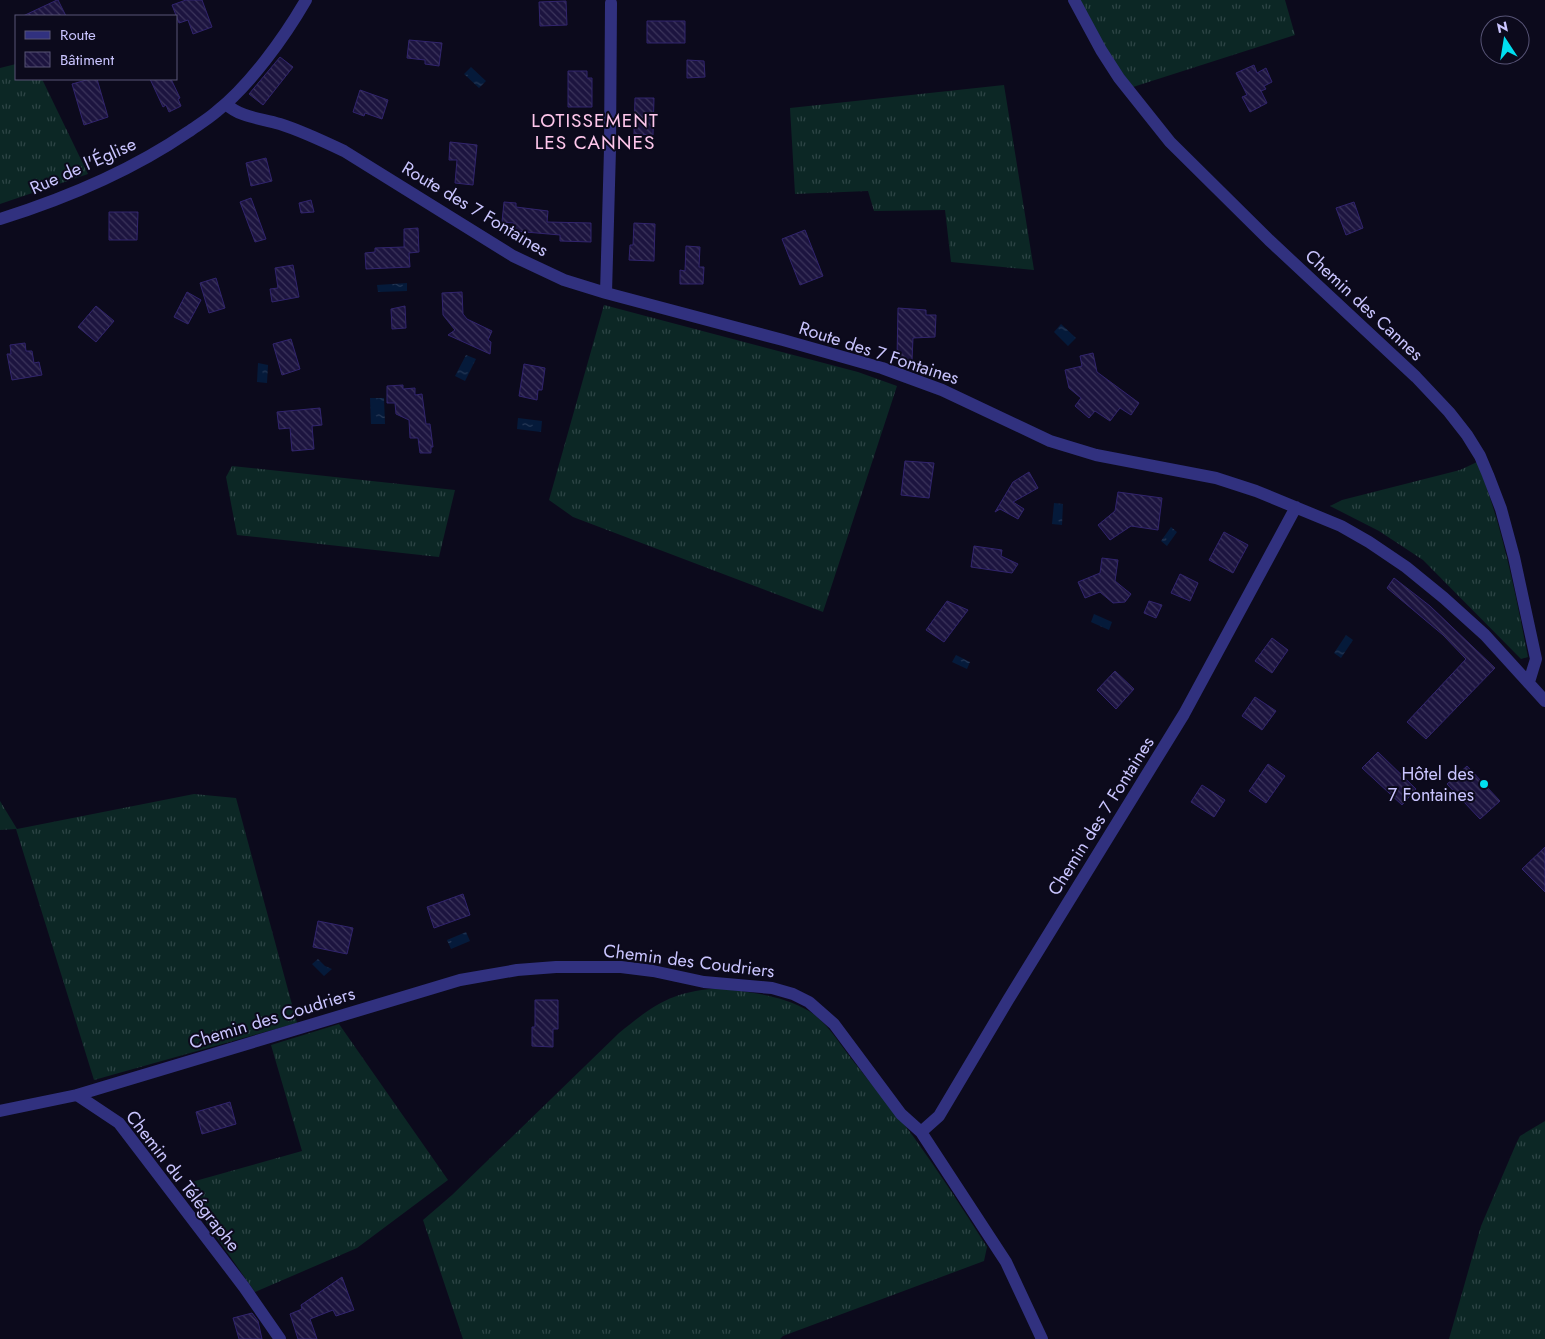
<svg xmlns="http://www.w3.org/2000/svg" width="1545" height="1339" font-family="Jost,sans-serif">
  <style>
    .grass { fill: url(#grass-tufts) }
    .water { fill: url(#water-ripples) }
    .building { fill: url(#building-back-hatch); stroke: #31246d }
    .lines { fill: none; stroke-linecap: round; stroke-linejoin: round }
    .minor { stroke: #31317f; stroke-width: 12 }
    .poi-dot { fill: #00dff0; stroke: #0c0a1c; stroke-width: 2 }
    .labels { text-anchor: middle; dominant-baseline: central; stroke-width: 4; stroke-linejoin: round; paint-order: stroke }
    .street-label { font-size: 18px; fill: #cac5ff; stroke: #0c0a1c }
    .poi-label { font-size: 18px; fill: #cac5ff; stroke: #0c0a1c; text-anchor: end }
    .neighbourhood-label { font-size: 19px; letter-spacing: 1px; fill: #ffc7ec; stroke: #0c0a1c }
  </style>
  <defs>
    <pattern id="grass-tufts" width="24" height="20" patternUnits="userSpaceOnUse" patternTransform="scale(1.25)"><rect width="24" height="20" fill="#0c2725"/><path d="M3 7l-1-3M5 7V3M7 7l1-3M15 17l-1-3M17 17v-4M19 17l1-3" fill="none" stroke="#2e4546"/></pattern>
    <pattern id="water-ripples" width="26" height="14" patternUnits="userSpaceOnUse" patternTransform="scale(1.25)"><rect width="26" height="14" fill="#051a3a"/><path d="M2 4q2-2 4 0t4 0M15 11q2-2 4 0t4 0" fill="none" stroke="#283a58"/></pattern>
    <pattern id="building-back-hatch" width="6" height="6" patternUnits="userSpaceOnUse" patternTransform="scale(1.25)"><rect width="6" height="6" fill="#1c143f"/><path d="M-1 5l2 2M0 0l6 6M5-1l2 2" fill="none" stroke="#3c355c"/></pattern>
  </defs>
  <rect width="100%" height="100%" fill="#0c0a1c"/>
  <path class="grass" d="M1080,0h205l10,35 -162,52 -29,-39z
    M16,64v15h26l46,95 -88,30v-136z
    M1004,85l30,185 -83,-8 -6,-52 -71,1 -6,-20 -73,3 -5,-86z
    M604,305l254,67 39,14 -74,226 -250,-95 -24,-17z
    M1477,462c25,62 38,129 51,195l-7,2 -98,-99 -44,-29 -49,-25 12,-6 118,-30z
    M232,466l223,24 -16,67 -202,-22 -11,-58z
    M194,794l42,4 61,225 -203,57 -78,-251 -16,1v-29l17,28z
    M722,988c30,5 60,7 87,23 19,12 31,34 45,51 19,25 41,49 59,74 26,36 50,73 74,111l-3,14 -201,75 -3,3h-317l-40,-119 29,-25 167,-162c37,-30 54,-42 103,-45z
    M339,1024l109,156 -91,68 -102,44 -71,-101 4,-8 114,-32 -31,-106z
    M1545,1121v218h-96l32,-113 35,-82 4,-8z"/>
  <path class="water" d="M471,67l15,14 -7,7 -15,-14z
    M407,283v8l-29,1 -1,-7z
    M1061,324l15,14 -8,8 -14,-14z
    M466,355l10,4 -11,22 -10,-5z
    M258,363l10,2 -1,18 -10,-1z
    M370,398h14l1,26h-14z
    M518,418l24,3 -1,11 -24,-3z
    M1054,503l9,1 -1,21 -10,-1z
    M1171,527l6,5 -10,14 -6,-5z
    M1094,614l18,8 -3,8 -18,-8z
    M1346,635l7,5 -12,18 -7,-5z
    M956,655l14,7 -3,7 -15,-7z
    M466,932l4,9 -19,8 -4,-9z
    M318,959l7,7 7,3 -8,7 -12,-12z"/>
  <path class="building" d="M57,0h1l8,16h-43z
    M186,0h16l10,27 -19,7 -5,-14 -9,3 -7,-18z
    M566,1l1,24 -27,1 -1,-24z
    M647,21h38v22h-38z
    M409,40l33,3 -3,23 -14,-2v-4l-18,-2z
    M280,57l13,10 -30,38 -14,-11z
    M687,60l17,1 1,16 -18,1z
    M1254,65l3,8 9,-5 6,14 -8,4 2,3 -5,2 6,12 -17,9 -8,-15 5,-2 -11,-22z
    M568,71h19v7h5v29h-24z
    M90,79h7l11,38 -24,8 -12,-41z
    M150,79h21l9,19 -2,1 3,7 -12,6 -3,-7 -3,2z
    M360,90l28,10 -6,19 -17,-6 -1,3 -11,-4z
    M635,98h19l-1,37 -19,-1z
    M450,142l27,3 -4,40 -18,-2 2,-23h-8z
    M266,158l6,23 -21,5 -5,-23z
    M251,198l15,41 -11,3 -15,-40z
    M311,200l3,12 -13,1 -2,-10z
    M504,202l12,1v4l32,4 -1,11 44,1v19l-31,-1v-6l-46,-4v-8l-12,-1z
    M1354,202l9,26 -17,7 -10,-27z
    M109,212h29l-1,28h-28z
    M634,223l21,1 -1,37 -25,-1 1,-15h3z
    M418,228l1,24 -10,1 1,14 -44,2 -1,-16 10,-1v-4l29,-1v-18z
    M805,230l18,46 -23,9 -18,-46z
    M686,246l14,1 -1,20h5l-1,17h-23v-14l5,1z
    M293,265l6,32 -27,5 -2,-13 8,-1 -3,-20z
    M216,278l9,30 -16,5 -9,-30z
    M187,292l14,8 -13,24 -14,-7z
    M462,292l1,22 4,5 25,12 -4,9 3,2 -1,12 -42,-19 7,-5 -12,-15 -1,-22z
    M96,306l18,15 -18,21 -18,-15z
    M405,306l1,22 -14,1 -1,-20z
    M898,308l28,2v5h10l-1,22 -22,1 -1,22 -15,-2z
    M291,339l9,30 -18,6 -9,-31z
    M25,343l1,8h6l2,12 5,-1 3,13 -30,5 -5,-26h4l-1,-9z
    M1093,353l4,19 42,31 -8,12 -11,-7 -10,13 -15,-10 -6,7 -14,-12 6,-8 -12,-10 -4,-18 17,-4 -2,-10z
    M524,364l21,4 -3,22h-4l-1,10 -18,-4z
    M403,385v4l12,-1v7l7,-1 4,30h4l3,23h-2v6h-11l-2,-15h-8l-1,-18 -13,-6 -1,-11h-8v-17z
    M320,408l2,17 -10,1 2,23 -22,2 -2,-23 -11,1 -2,-17z
    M905,461l29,2 -5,35 -28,-3z
    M1029,472l9,16 -25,14 11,7 -6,10 -18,-10 -5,3 18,-30z
    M1118,492l44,6 -4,32 -27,-4 -21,14 -12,-15 17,-14z
    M1224,532l24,13 -15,28 -24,-13z
    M974,546l28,4 -1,6 17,8 -6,9 -41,-6z
    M1102,558l16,2 -3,21 16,13 -6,8 -12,1 -13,-11 -15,6 -7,-16 22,-9z
    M1180,574l18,9 -8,18 -19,-8z
    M1394,578l36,28 65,62 -69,71 -19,-17 59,-63 -23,-24 -56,-47z
    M947,601l21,9 -24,32 -18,-12z
    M1149,601l13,4 -6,13 -12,-5z
    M1272,638l16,12 -16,23 -17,-12z
    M1115,671l19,18 -18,20 -19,-19z
    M1255,697l21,14 -14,19 -20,-14z
    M1378,752l38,37 -14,16 -40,-37z
    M1268,764l17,12 -19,27 -17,-12z
    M1467,766l33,35 -20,18 -33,-35z
    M1202,785l23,15 -11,17 -23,-15z
    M1545,847v45l-23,-23z
    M463,894l7,21 -36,13 -7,-21z
    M318,921l35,7 -6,26 -34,-7z
    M535,1000h23v29h-5v18l-21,-1v-19h3z
    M230,1102l6,22 -34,10 -6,-22z
    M342,1277l12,33 -18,6 -3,-6 -23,9 7,20h-19l-8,-25 12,-5 -1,-4z
    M252,1313l6,8 4,18h-23l-6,-21z"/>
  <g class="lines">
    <path class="minor" d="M1074,0l27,50 18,28 51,64 99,98 147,137 33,35 18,23 13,21 8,19 13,34 13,48 22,102 -7,23
      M226,104c15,14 35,14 54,20 22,7 43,17 64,27l169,105 51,24 42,13 177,47 99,28 60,22 108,51 46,14 120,23 40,13 85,35 28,16 37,25 38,31 41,37 60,66
      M0,219c67,-21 131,-48 188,-87 10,-7 20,-13 28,-20 34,-27 68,-74 90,-112
      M606,293l4,-144 1,-146
      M77,1095l42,28 125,164 36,52
      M0,1111l77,-16 383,-115 57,-10 39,-3h65l32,4 51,11 68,6 21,6 16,8 25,22 67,90 20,18 85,130 36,77
      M921,1132l18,-16 69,-116 176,-286 112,-207"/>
  </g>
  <circle class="poi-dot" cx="1484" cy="784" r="5"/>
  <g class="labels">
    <g class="street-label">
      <text transform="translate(83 166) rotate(-24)">Rue de l'Église</text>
      <text transform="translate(475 209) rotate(31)">Route des 7 Fontaines</text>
      <text transform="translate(1364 305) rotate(43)">Chemin des Cannes</text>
      <text transform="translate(879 353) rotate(18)">Route des 7 Fontaines</text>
      <text transform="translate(1101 816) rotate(-58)">Chemin des 7 Fontaines</text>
      <text transform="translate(689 961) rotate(7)">Chemin des Coudriers</text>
      <text transform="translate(272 1018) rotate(-17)">Chemin des Coudriers</text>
      <text transform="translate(183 1181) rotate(52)">Chemin du Télégraphe</text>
    </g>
    <g class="poi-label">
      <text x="1474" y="774">Hôtel des<tspan x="1474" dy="21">7 Fontaines</tspan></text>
    </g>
    <g class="neighbourhood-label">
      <text x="595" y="120">LOTISSEMENT<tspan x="595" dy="22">LES CANNES</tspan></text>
    </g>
  </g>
  <rect x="15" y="15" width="162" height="65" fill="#0c0a1c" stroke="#585577"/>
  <rect x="25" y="31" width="25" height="8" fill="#31317f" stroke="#585577"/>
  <text x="60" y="40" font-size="15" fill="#cac5ff">Route</text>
  <rect x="25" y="52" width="25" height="15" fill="url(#building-back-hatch)" stroke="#585577"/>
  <text x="60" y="65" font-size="15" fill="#cac5ff">Bâtiment</text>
  <g transform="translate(1505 40) rotate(348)"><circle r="24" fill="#0c0a1c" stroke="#585577"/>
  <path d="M0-4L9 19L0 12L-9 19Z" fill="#00dff0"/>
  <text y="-8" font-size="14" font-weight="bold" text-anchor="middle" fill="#cac5ff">N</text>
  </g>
</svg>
